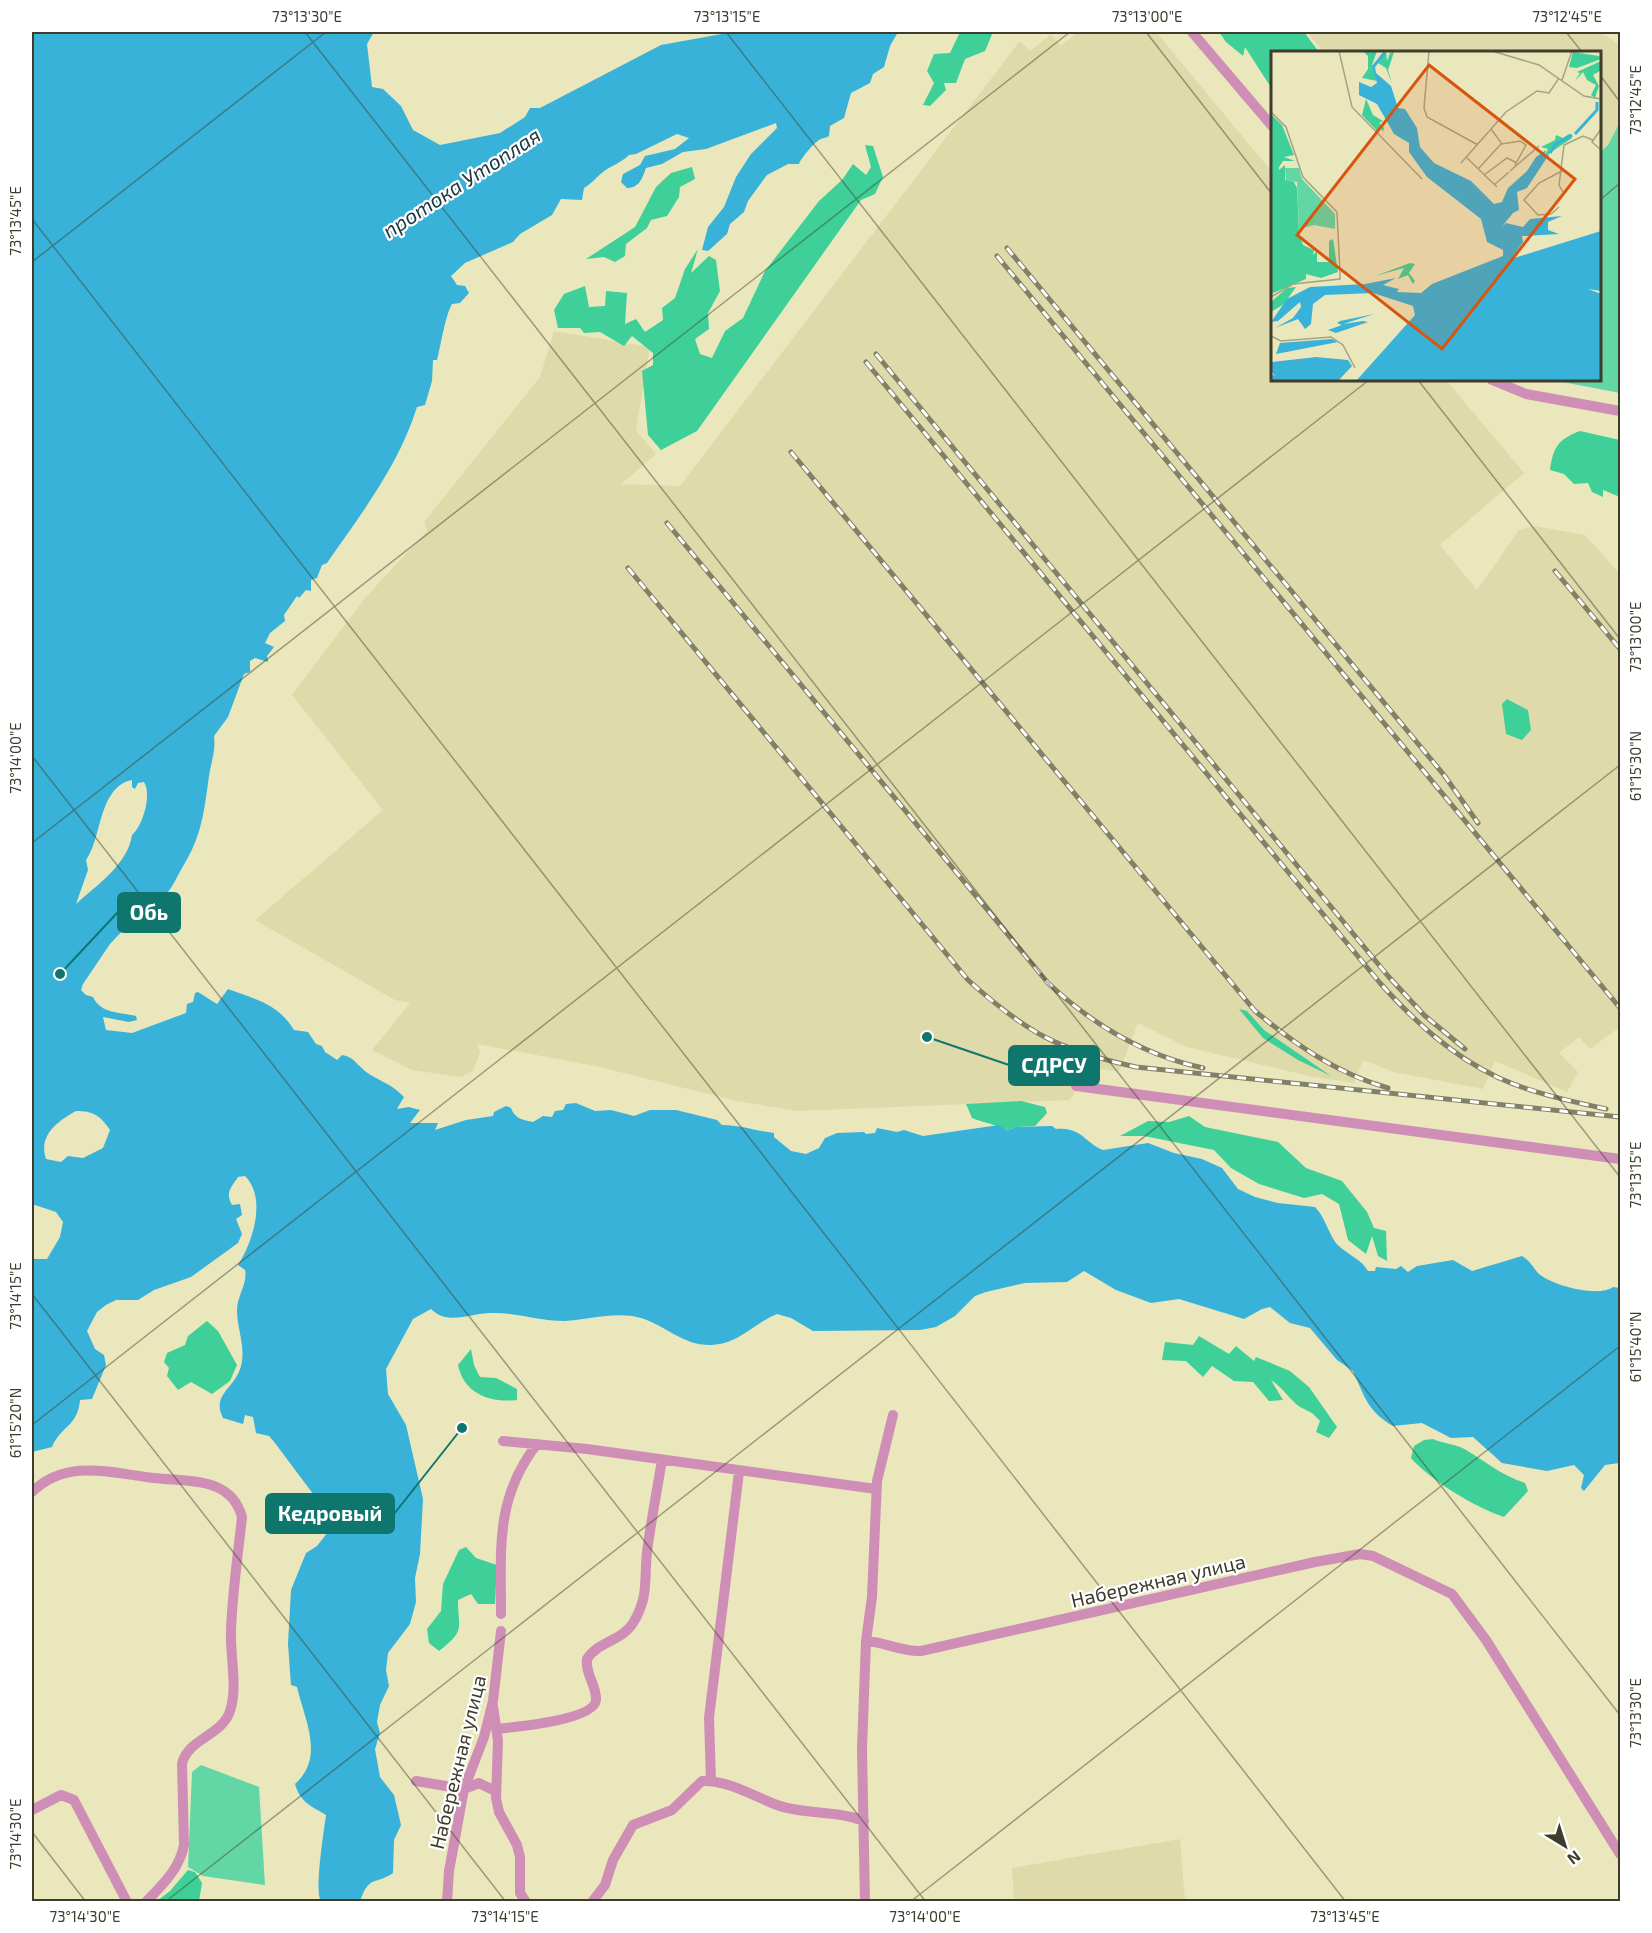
<svg xmlns="http://www.w3.org/2000/svg" width="1652" height="1933" font-family="'Exo 2',sans-serif">
  <style>
    .built { fill: #dfdaa9 }
    .green { fill: #63d6a5 }
    .forest { fill: #3ed098 }
    .water { fill: #38b2d8; fill-rule: evenodd }
    .lines { fill: none; stroke-linecap: round; stroke-linejoin: round }
    .minor { stroke: #cf8eb5; stroke-width: 10 }
    .rail-casing { stroke: #828065; stroke-width: 5 }
    .rail { stroke: #fff; stroke-width: 3; stroke-dasharray: 9; stroke-linecap: butt }
    .ticks { fill: none; stroke: #3e3c2c; stroke-width: 1.5; stroke-opacity: 0.45 }
    .labels { text-anchor: middle; dominant-baseline: central; stroke-width: 4.5; stroke-linejoin: round; paint-order: stroke }
    .street-label { font-size: 20px; fill: #3e3c2c; stroke: #fff }
    .water-label { font-size: 21px; font-style: italic; fill: #1d363f; stroke: #fff }
    .inset-river { fill: none; stroke: #38b2d8; stroke-width: 3 }
    .inset-road { fill: none; stroke: #a5a383; stroke-width: 1.5 }
    .view { fill: #d7560f; fill-opacity: 0.15; stroke: #d7560f; stroke-width: 3 }
    .inset-edge { fill: none; stroke: #3e3c2c; stroke-width: 3 }
    .leader { fill: none; stroke: #0f766e; stroke-width: 2 }
    .callout-dot { fill: #0f766e; stroke: #fff; stroke-width: 2 }
    .callout { fill: #0f766e; stroke: #0f766e; stroke-width: 2 }
    .callout-label { font-size: 21px; text-anchor: middle; font-weight: bold; fill: #fff }
    .neatline { fill: none; stroke: #3e3c2c; stroke-width: 2 }
    .ticks-label { font-size: 15px; text-anchor: middle; fill: #3e3c2c }
  </style>
  <rect width="100%" height="100%" fill="#eae7bd"/>
  <path class="built" d="M1078,32h78l116,140v208h174l78,93 -84,72 37,45 42,-60 16,-4 50,9 35,39v453l-30,22 -11,-12 -20,16 19,19 -11,20 -72,-31 -12,28 -89,-17 -31,-12 -9,23 -41,-6 -126,-30 -49,-24 -19,49 -38,-7 -6,28 -6,7 -272,11 -60,-10 -142,-35 -118,-22 3,8 -7,19 -12,6 -49,-7 -40,-20 38,-47 -15,-3 -140,-80 128,-110 -91,-115 73,-97 62,-67 -3,-9 116,-145 14,-46 96,16 -14,83 20,24 -35,30 59,2 340,-445 10,10 21,-17 10,12z
    M1307,32h293l20,13v77l-12,23 -8,7v-100h-276z
    M1180,1839l5,62h-171l-2,-33z"/>
  <path class="green" d="M1620,122v271l-68,-13h48v-228l8,-7z
    M201,1765l58,22 6,98 -62,-9 -15,-9 4,-95z"/>
  <path class="forest" d="M960,32h33l-8,19 -20,8 -9,24h-12l2,7 -16,16 -7,-1 11,-22 -7,-12 7,-17 16,-1z
    M1219,32h85l15,20h-47v37l-27,-42 -2,9 -17,-14z
    M865,145l8,1 10,31 -8,17 -14,6 -164,231 -36,19 -13,-15 -6,-64 11,-6v-12l-21,-17 -8,10 -24,-14 -16,1 -4,-5h-22l-4,-18 10,-16 21,-8 4,21 16,-1 1,-15 21,2 -2,31 11,-5 9,13 18,-12 -1,-12 13,-10 10,-29 13,-20 -7,24 18,-17 7,4 4,31 -12,22 1,16 -14,10 5,15 12,4 13,-27 18,-13 22,-47 54,-70 23,-21 11,-16 13,11 5,-8z
    M692,167l3,12 -15,8 -1,10 -12,19 -16,4 -4,8 -21,16 -1,12 -10,6 -11,-5 -18,2 49,-32 21,-40 15,-14z
    M1580,431l40,9v57l-17,-7v7l-11,-5 -4,-9 -14,1 -10,-10 -14,-4c3,-22 8,-31 30,-39z
    M1507,699l21,11 3,20 -9,10 -16,-6 -4,-30z
    M1239,1009l8,2 17,19 67,46 -33,-16 -35,-22z
    M1021,1101l24,6 2,6 -12,13 -19,1 -9,4c-10,-7 -23,-8 -35,-13l-6,-14z
    M1189,1116l16,11 73,15 28,26 36,13 25,31 7,16 12,3 1,30 -9,-5 -6,-20 -6,18 -18,-14 -9,-36 -17,-10 -18,4 -45,-14 -28,-16 -17,-18 -70,-14h-24l28,-15 21,1z
    M207,1321l11,10 19,34 -7,16 -18,13 -21,-12 -13,8 -11,-14 2,-8 -5,-6 3,-9 18,-8 3,-9z
    M1199,1336l30,18 7,-8 18,15 2,-4 34,14 19,16 28,40 -8,11 -13,-6 4,-11c-10,-11 -9,-8 -20,-14 -7,-4 -18,-20 -29,-27l12,20 -14,1 -16,-19 -19,-1 -22,-15 -9,11 -17,-16 -24,-1 3,-18 28,3z
    M471,1349l3,16 6,12 16,1 21,11v11c-27,3 -53,-6 -59,-35z
    M1433,1439c11,5 24,5 33,11 20,12 37,26 59,33l3,8 -24,26c-28,-9 -74,-37 -93,-59l3,-12 10,-6z
    M466,1547l10,11 21,7 -2,39h-17l-7,-10 -13,6c0,29 8,30 -19,51l-10,-8 -2,-14 14,-18 2,-27 16,-34z
    M188,1870l7,2 7,11 -3,18h-42l13,-10z"/>
  <path class="water" d="M32,32h342l-7,12 5,43 11,2 18,17 12,24 27,15 60,-12 25,-16 5,-9h10l121,-63 72,-13h165l-8,14 -6,21 -11,7 -3,9 -19,10 -7,25 -14,8 -1,10c-3,2 -7,2 -10,4 -5,3 -18,18 -20,24h-11l-21,11 -19,26 -4,11 -14,12 -3,10 -19,17 -6,-1 6,-23 16,-20 12,-30 15,-23 26,-26 -1,-5 -70,26 -23,3 -21,12 -16,4c-4,11 -7,20 -19,20l-6,-6 2,-8 17,-9 5,-9 30,-7 14,-11 -12,-4 -41,20 -7,1c-8,8 -17,10 -26,17 -7,5 -10,11 -19,16l-2,12 -21,-1 -9,16 -32,19 -7,8 -48,21 -14,13 6,9 8,1 4,7 -9,10 -8,1c-7,12 -11,41 -15,56h-4l-1,21 -7,24 -8,2c-18,58 -56,107 -90,156l-5,2 -5,13 -6,2v11l-5,-1 -7,8 -2,-2 -13,19 1,6 -15,12 -5,10 9,4 -7,9 1,6 -13,-4 -5,3v11l-6,2 -16,43 -14,19c2,15 -3,26 -5,40 -5,36 -7,60 -27,92 -4,7 -9,18 -14,24 -10,11 -16,14 -19,29l-10,3 -3,9 -11,-5 -15,16 -27,40 -2,6 5,5 7,2c8,17 27,15 43,19l1,4 -8,2 -26,-5 3,13 26,3 54,-20 1,-9 6,-2 2,-9 3,-1 19,12 11,-15c29,11 49,14 66,41l14,2 8,12 6,2 3,6 12,8 5,-5c13,2 16,12 27,19 13,8 24,11 35,23l-7,12 12,-2 11,3 -10,13h28l-3,7 31,-10 27,-4 1,-4 12,-6 5,2c4,11 12,12 22,14l10,-6 9,1 3,-6 8,-1 3,-6 10,-1 19,8 16,-1 23,6 16,-6h26l41,10 5,5c19,0 34,6 52,8v4l17,14 15,3 13,-6 6,-10 12,-5 27,-1 2,2 9,-1 2,-5 20,4 7,-2 19,6 76,-11 8,6 9,-4 36,-1 4,3c25,-3 29,14 47,21l45,-7 26,10 28,6 20,9 16,21 17,8 23,6 37,4c11,11 15,32 25,40 10,9 21,12 28,24h7l1,-4 20,2 5,-3 7,6 9,-6 36,-6 19,11 50,-15c8,5 10,10 16,17 12,12 60,25 75,14l7,1 -1,175 -14,2 -21,26 -3,-3 3,-13 -10,-10 -27,6 -45,-8 -29,-26 -22,1 -29,-15 -29,3c-26,-15 -29,-31 -40,-55l-16,-11 -27,-32 -20,-5 -20,-16 -8,2 -18,10 -65,-20 -28,4 -35,-13 -32,-19 -17,11 -42,1 -39,9 -11,4 -20,20 -19,11 -16,3 -107,1 -22,-13 -14,-4c-23,9 -38,30 -65,31 -29,1 -45,-19 -71,-27 -25,-7 -52,2 -77,3 -25,0 -49,-9 -73,-8 -21,0 -43,13 -60,-4l-18,10 -27,50 2,25 18,31 17,74 -3,55 -5,24 1,24 -6,22 -22,29 -2,17 3,16 -9,19 -3,17 3,11 -5,16 5,28 14,18 7,30 -7,15 -1,33c-19,13 -23,1 -33,28h-39c-7,-8 3,-71 5,-86 -15,-9 -26,-13 -31,-31 30,-27 10,-63 2,-97l-6,-2 -3,-41 3,-54 15,-37 11,-7 11,-14 3,-14 -56,-75 -6,-7 -13,-3 -3,-16 -8,-2 -2,9 -20,-6c-12,-24 12,-29 18,-52 5,-20 -4,-36 -4,-56 0,-14 11,-27 8,-40l-7,-5c15,-23 29,-67 7,-89l-7,1c-7,11 -13,15 -6,28l8,-1 2,11 -6,4 6,15 -4,9 -47,34 -37,13 -16,10h-22l-10,5 -9,7 -10,19 8,18 9,6 2,10 -14,34 -12,1c-2,26 -19,26 -28,47l-20,5v-193h15l13,-22 3,-15 -7,-10 -24,-8zM132,780v7l3,2 3,-6 6,-1c8,12 -1,44 -12,53 -4,29 -35,50 -56,69l12,-34 -2,-10c16,-21 12,-73 46,-80zM76,1111c17,0 24,4 34,19l-7,18 -20,10 -15,-2 -7,6 -15,-3c-8,-24 12,-38 30,-48z"/>
  <g class="lines">
    <path class="minor" d="M1192,32l80,94
      M1492,380l34,14 94,17
      M1076,1086l544,73
      M503,1441l84,8 289,40
      M32,1492c35,-34 79,-19 122,-14 34,4 77,-2 88,39 -4,38 -10,77 -11,115 -1,25 7,55 -1,79 -8,25 -42,27 -48,53l2,81c-5,25 -21,39 -38,57
      M501,1614c0,-65 -6,-116 36,-170
      M866,1641c20,1 35,11 55,10l394,-89 45,-8 13,2 79,38 34,46 134,214
      M493,1706l5,35 -2,57 3,14 18,33 3,12v36l6,9
      M497,1729c18,-2 97,-9 99,-29 1,-14 -11,-26 -9,-41 10,-17 35,-18 46,-36 16,-26 11,-43 14,-71 4,-31 10,-62 15,-92
      M416,1781l48,8 15,-6 16,8
      M711,1781l-2,-63 30,-246
      M32,1810l29,-15 13,5 53,102
      M447,1902l2,-31 15,-82 20,-52 9,-36 8,-70
      M592,1902l13,-17 8,-25 20,-35 39,-15 30,-29c26,-1 51,15 75,24 28,10 59,5 87,16
      M865,1902l-3,-153 4,-108 6,-44 5,-116 16,-66"/>
    <g class="rail-casing">
      <path id="rail" d="M1007,248l437,527 34,48
        M997,256l623,752
        M876,354l512,622 36,39 41,34
        M866,362l514,621c34,38 72,73 119,95 33,15 71,23 107,31
        M791,452l464,559c41,34 81,62 133,77
        M667,523l381,460c45,42 95,72 155,85
        M628,568l340,412c59,53 90,70 168,87l484,50
        M1555,571l65,78"/>
    </g>
    <use href="#rail" class="rail"/>
  </g>
  <path class="ticks" d="M305,32l1315,1683M726,32l894,1145M1146,32l126,162M1566,32l16,20M1600,75l20,27M1600,200l20,-17M32,219l1314,1683M32,262l294,-230M1418,380l202,259M32,756l894,1146M32,843l1038,-811M32,1294l474,608M32,1425l1337,-1045M32,1832l54,70M165,1902l1455,-1137M910,1902l710,-556"/>
  <g class="labels">
    <g class="street-label">
      <text transform="translate(1158 1580) rotate(-13)">Набережная улица</text>
      <text transform="translate(457 1762) rotate(-76)">Набережная улица</text>
    </g>
    <g class="water-label">
      <text transform="translate(461 182) rotate(-33)">протока Утоплая</text>
    </g>
  </g>
  <g transform="translate(1271 51)">
    <rect width="330" height="330" fill="#eae7bd"/>
    <path d="M14,117h14l3,11 33,35v15l-21,-4 -15,4 -2,-47 -11,-1z" fill="#63d6a5"/>
    <path d="M92,0h14l-5,14 5,16 -15,-3 6,-9v-13zM115,0l1,10 3,-8 4,-1 -6,18 4,14 -6,-16 -8,-5zM302,1l26,4 2,3 -24,9 -8,-1zM330,10l-1,10 -7,4 6,11 -4,12 -4,-3 5,-10 -9,-5 -4,-8 -8,9 5,-8 -3,-1zM95,48l7,16 10,6 -4,2 5,5 -1,4 -2,-5 -3,5 -16,-17zM1,64l10,10 12,30 -10,2 11,4h-12l-4,6v3l6,-5v15l9,2 3,6 2,44 4,13 11,5 -1,5 4,-4v11h12v-21l4,-2 5,33 -17,6 -15,-4v5l-35,15zM298,83l3,4 -28,19 4,-8 -7,-2 14,-7 1,-5 7,3zM139,212l5,1 -6,9 6,8 -2,3 -5,-9 -10,4 6,-11 -29,8zM25,236l-12,17 -13,8 1,-11 15,-13z" fill="#3ed098"/>
    <path d="M113,0l2,3 -11,13 1,6 15,13 7,22 7,1 12,19 3,19 14,16 37,18 23,23 8,-2 6,-14 19,-17 9,-14 10,-7 -2,7 6,-4 -23,35 -10,4 2,18 -6,3 -12,15 5,-5 17,4 7,-8 32,-3 -14,6v8l11,4 -37,2 1,6 -12,17 90,-28v60l-13,-2 13,5v87h-245l59,-66 -2,-9 -40,-13 -48,2 -12,9 -2,20 -6,5 -7,-10 -23,9 18,-10 8,-11 1,4 -2,-9 -22,19 -7,1 16,-23 23,-12 55,-3 31,-6 -13,7 16,4 -2,3 24,1 11,-9 71,-28v-6l-16,-8 -6,-23 -54,-42 -18,-25v-9l-15,-9 -17,-30 -18,-9v-13l12,5 6,-4 -5,-17zM103,263l-31,10 20,-3 5,1 -32,11 -8,-3 14,-5 -5,-2 3,-2zM61,288l6,3 -62,12 4,-11zM45,306l32,3 4,6 -14,15 -67,-1v-6l4,2 -4,-5 1,-9z" fill="#38b2d8"/>
    <path class="inset-river" d="M304,83l22,-24v-8M279,102l6,-9 16,-9"/>
    <path class="inset-road" d="M68,0l13,56 70,72M158,0l-5,57 3,9 51,28M221,0l47,14 45,31 17,3M291,29l10,-29M0,61l15,15 17,50 34,35 3,61v6l-47,5 -22,13M220,78l11,15 18,-3 6,4 -11,20M330,78l-9,13 9,8M196,107l30,29M190,112l45,-51 31,-21 12,2 10,-15M207,118l24,-26M239,120l29,-25M213,124l23,-17 10,5M223,134l15,-13M292,141l-4,-7 5,-40 19,-9 10,4M288,156l-8,7 -13,1 -14,-15 15,-17 23,-12M0,285l10,5 50,-4 12,8 12,23"/>
    <path class="view" d="M158,14l146,114 -133,170 -145,-114z"/>
    <rect width="330" height="330" class="inset-edge"/>
  </g>
  <path class="leader" d="M60 974L118 912M927 1037L1009 1065M462 1428L394 1514"/>
  <g class="callout-dot">
    <circle cx="60" cy="974" r="6"/>
    <circle cx="927" cy="1037" r="6"/>
    <circle cx="462" cy="1428" r="6"/>
  </g>
  <g class="callout">
    <rect x="118" y="893" width="62" height="39" rx="6"/>
    <rect x="1009" y="1046" width="90" height="39" rx="6"/>
    <rect x="266" y="1494" width="128" height="39" rx="6"/>
  </g>
  <g class="callout-label">
    <text x="149" y="920">Обь</text>
    <text x="1054" y="1073">СДРСУ</text>
    <text x="330" y="1521">Кедровый</text>
  </g>
  <rect width="1652" height="1933" fill="none" stroke="#ffffff" stroke-width="66"/>
  <g transform="translate(1565 1846) rotate(142)" stroke="#ffffff" stroke-width="4.5" paint-order="stroke">
  <path d="M0-4.5L10 22L0 15L-10 22Z" fill="#3e3c2c"/>
  <text y="-9" font-size="16" font-weight="bold" text-anchor="middle" fill="#3e3c2c">N</text>
  </g>
  <rect x="33" y="33" width="1586" height="1867" class="neatline"/>
  <g class="ticks-label">
    <text x="307" y="22">73°13'30"E</text>
    <text x="727" y="22">73°13'15"E</text>
    <text x="1147" y="22">73°13'00"E</text>
    <text x="1567" y="22">73°12'45"E</text>
    <text transform="translate(1636 100) rotate(-90)" y="5">73°12'45"E</text>
    <text transform="translate(16 221) rotate(-90)" y="5">73°13'45"E</text>
    <text transform="translate(1636 637) rotate(-90)" y="5">73°13'00"E</text>
    <text transform="translate(16 758) rotate(-90)" y="5">73°14'00"E</text>
    <text transform="translate(1636 766) rotate(-90)" y="5">61°15'30"N</text>
    <text transform="translate(1636 1175) rotate(-90)" y="5">73°13'15"E</text>
    <text transform="translate(16 1296) rotate(-90)" y="5">73°14'15"E</text>
    <text transform="translate(1636 1347) rotate(-90)" y="5">61°15'40"N</text>
    <text transform="translate(16 1423) rotate(-90)" y="5">61°15'20"N</text>
    <text transform="translate(1636 1713) rotate(-90)" y="5">73°13'30"E</text>
    <text transform="translate(16 1834) rotate(-90)" y="5">73°14'30"E</text>
    <text x="85" y="1922">73°14'30"E</text>
    <text x="505" y="1922">73°14'15"E</text>
    <text x="925" y="1922">73°14'00"E</text>
    <text x="1345" y="1922">73°13'45"E</text>
  </g>
</svg>
